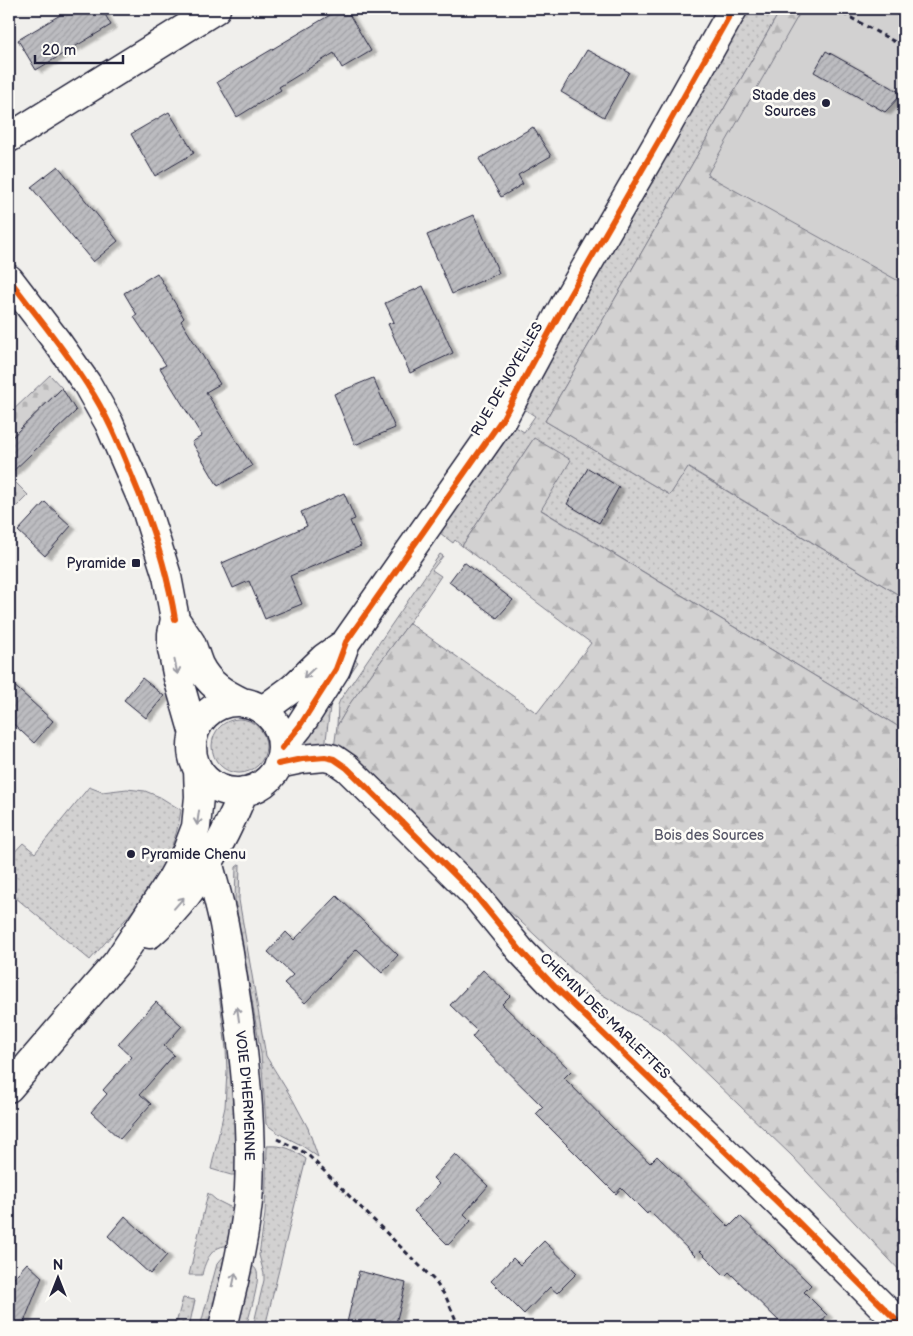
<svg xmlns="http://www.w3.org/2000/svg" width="913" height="1336" font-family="'Balsamiq Sans',sans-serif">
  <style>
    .green { fill: url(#green-dots); stroke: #7a7a86 }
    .forest { fill: url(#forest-firs); stroke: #7a7a86 }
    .cemetery { fill: url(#cemetery-stones); stroke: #7a7a86 }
    .pitch { fill: #d2d1d1; stroke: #7a7a86 }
    .building { fill: url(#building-hatch); stroke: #22223b; filter: url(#shadow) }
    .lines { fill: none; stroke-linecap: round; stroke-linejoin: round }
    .minor-casing { stroke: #22223b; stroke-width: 31 }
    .tertiary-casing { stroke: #22223b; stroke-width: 31 }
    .path { stroke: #22223b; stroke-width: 3; stroke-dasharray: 5 4; stroke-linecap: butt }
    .minor { stroke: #fdfcf7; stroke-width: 28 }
    .tertiary { stroke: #fdfcf7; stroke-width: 28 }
    .cycleway-casing { stroke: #fdfcf7; stroke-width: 9 }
    .cycleway { stroke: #e8590c; stroke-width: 6 }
    .oneway { stroke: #9a9aa2 }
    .poi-dot { fill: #22223b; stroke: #fdfcf7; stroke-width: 2 }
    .labels { text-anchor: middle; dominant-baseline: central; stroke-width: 5; stroke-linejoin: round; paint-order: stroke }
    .poi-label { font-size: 14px; fill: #22223b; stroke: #fdfcf7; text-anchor: end }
    .street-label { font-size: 14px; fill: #22223b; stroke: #fdfcf7 }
    .park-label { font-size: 14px; fill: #575768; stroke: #fdfcf7 }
  </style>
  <defs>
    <pattern id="green-dots" width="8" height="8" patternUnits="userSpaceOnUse" patternTransform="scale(1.25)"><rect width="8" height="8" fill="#d2d1d1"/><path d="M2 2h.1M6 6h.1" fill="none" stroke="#b4b3b4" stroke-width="1.8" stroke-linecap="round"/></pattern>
    <pattern id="forest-firs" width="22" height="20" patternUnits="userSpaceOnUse" patternTransform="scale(1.25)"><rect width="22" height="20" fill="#d2d1d1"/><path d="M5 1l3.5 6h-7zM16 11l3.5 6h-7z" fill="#b4b3b4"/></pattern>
    <pattern id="cemetery-stones" width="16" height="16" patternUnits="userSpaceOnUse" patternTransform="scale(1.25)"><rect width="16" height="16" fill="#d2d1d1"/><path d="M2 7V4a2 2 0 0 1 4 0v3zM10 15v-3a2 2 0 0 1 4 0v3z" fill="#b4b3b4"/></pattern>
    <pattern id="building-hatch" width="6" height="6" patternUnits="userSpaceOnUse" patternTransform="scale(1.25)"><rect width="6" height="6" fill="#bcbcc0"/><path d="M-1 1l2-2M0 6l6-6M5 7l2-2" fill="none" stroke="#a1a1a6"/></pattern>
    <filter id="shadow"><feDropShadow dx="5.5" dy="3" stdDeviation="1" flood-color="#0004"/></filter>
  </defs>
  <rect width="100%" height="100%" fill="#f0efec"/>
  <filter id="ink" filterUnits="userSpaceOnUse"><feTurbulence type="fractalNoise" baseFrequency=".02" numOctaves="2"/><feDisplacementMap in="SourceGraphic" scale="10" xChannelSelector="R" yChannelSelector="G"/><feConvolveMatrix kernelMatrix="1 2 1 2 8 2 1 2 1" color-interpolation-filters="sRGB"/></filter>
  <g filter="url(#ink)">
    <path class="green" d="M749,9h32l-236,412 125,74 17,-28 217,131v132l-364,-221 -6,-71 -72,108 -7,-6 -2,3 -13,-10 59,-84 15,-23 10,6 11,-16 -11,-7 29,-58z
      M440,554l3,2 -11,14 9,6 -32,47 -58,79 -14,24 1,-21 2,-5z
      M355,660l3,2 -25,37 -3,8 -5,41 -26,-3z
      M212 746a27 27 0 1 1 54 0a27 27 0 1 1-54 0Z
      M89,787l13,5 25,-3 18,2 15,6 21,13c-8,62 -52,105 -91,150l-81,-68v-34l14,-15 12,10z
      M240,864l-1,36 27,156 27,44 15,28 10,29 -17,-12 -23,-12 -12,-9 -5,-70 -26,-154 1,-33z
      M211,930l20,98 7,147h-7l-20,-6 14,-62 2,-36 -1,-22z
      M267,1146c18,-1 25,3 39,13l-41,168h-12l11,-47v-6l-5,-19 6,-41z
      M208,1193l8,7 20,10 -6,36c-17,-2 -25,14 -28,29h-13z
      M228,1255l-16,72h-12l17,-63 7,-8z
      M249,1264c4,2 7,4 8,8 3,10 -8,44 -11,55h-11z
      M183,1298l12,2 -6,27h-14z"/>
    <path class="forest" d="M781,9h21l-11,21 113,86v482l-216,-131 -18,28 -125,-74z
      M534,438l37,22 -30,50 363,220v545l-112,-119 -131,-126 -68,-41 -259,-241 3,-22 14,-24 58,-79 128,90 54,-70 -129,-97z"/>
    <path class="cemetery" d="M50,375l12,13 -53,52v-26z
      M9,476l19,19 -19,19z"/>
    <path class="pitch" d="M802,9h102v275l-197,-109z"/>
    <path class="building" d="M70,9h32l9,16 -75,45 -18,-30z
      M340,9h6l25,42 -29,17 -8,-15 -55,34 2,3 -44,27 -20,-35z
      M587,50l42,22 -25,45 -43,-25 9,-16 3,-3z
      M826,51l65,36 11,7 -17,18 -71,-40z
      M169,112l25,41 -39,23 -24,-42z
      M533,127l18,29 -33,19 5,9 -22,13 -22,-38z
      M58,166l60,75 -25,21 -62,-75z
      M474,215l25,58 -47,21 -25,-59z
      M157,273l27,45 -3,3 39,63 -14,8 46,74 -34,20 -26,-44 10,-6 -42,-68 6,-3 -32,-48 3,-2 -13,-22z
      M423,286l30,67 -43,20 -22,-49 6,-2 -9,-19z
      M373,378l22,50 -40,17 -21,-51z
      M62,388l14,23 -67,64v-35z
      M588,468l31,19 -20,36 -32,-19z
      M344,493l11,26 -5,2 11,25 -71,30 12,28 -37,15 -16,-38 -16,7 -11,-25 85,-37 -6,-14z
      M45,502l26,24 -26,30 -27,-25z
      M464,562l49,38 -16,18 -48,-36z
      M142,678l22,18 -18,22 -22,-18z
      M9,681l44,40 -19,22 -25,-23z
      M337,896l61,59 -16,18 -25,-24 -52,54 -21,-20 9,-8 -25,-23 18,-20 8,8z
      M483,970l27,26 -8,8 69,67 -7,7 50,51 36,34 7,-7 72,71 11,-11 71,69 -7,7 23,23 -10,12h-32l-56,-55 -4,4 -25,-25 -5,5 -46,-45 -2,3 -26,-26 -5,6 -80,-80 7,-7 -71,-70 5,-6 -27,-26z
      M156,1002l26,24 -18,20 10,9 -34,39 11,10 -31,35 -29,-27 16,-18 -4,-4 29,-33 -14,-13z
      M455,1154l33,32 -24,28 7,7 -23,24 -34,-34 25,-27 -6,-6z
      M125,1216l42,39 -17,19 -42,-38z
      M544,1241l33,32 -20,20 -7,-6 -26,27 -33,-33 22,-23 7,7z
      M27,1263l15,14 -20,50h-13v-44z
      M359,1271l47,12 -11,44h-49z"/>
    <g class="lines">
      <g class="minor-casing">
        <g id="minor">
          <path d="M9,138l207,-129"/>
          <path d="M278,764l24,-5 23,-2 9,2 13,9 54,53 75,75 44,54 35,37 239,231 109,109"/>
          <path id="s1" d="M209,865c5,19 11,39 15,59 5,27 9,55 13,82 9,61 15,122 12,183 -3,47 -15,93 -26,138"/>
        </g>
      </g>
      <g class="tertiary-casing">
        <path id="tertiary" d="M9,279l49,64 29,41 22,39 25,58 12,28 21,67 8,43 -3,15v15l6,29 16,56
          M175,619c5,8 11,16 16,24 3,7 5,15 8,22 10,20 26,29 45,38
          M192 747a45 45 0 1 1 90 0a45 45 0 1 1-90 0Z
          M263,710l30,-22 31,-30 17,-12
          M282,748l17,-21 37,-58 10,-27 157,-224 64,-118 93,-161 73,-130
          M150,934c44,-38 72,-90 94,-143
          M9,1088l109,-127 53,-81 16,-29 9,-24 3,-30 -1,-27"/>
      </g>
      <path class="path" d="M835,9l69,38
        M277,1139l23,11 9,6 125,124 12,17 13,30"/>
      <use href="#minor" class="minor"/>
      <use href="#tertiary" class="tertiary"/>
      <g class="cycleway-casing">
        <path id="cycleway" d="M9,279c26,35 55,69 79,107 18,27 31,58 43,88 20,47 36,95 44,145
          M282,748l17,-21 37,-58 10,-27 157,-224 64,-118 93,-161 73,-130
          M278,764l24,-5 23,-2 9,2 13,9 54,53 75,75 44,54 35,37 239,231 109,109"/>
      </g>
      <use href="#cycleway" class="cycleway"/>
    </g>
    <defs><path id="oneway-shaft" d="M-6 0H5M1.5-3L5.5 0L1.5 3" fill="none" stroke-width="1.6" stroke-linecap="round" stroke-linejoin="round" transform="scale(1.25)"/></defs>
    <g class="oneway">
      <use href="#oneway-shaft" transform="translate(176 667) rotate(78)"/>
      <use href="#oneway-shaft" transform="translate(309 673) rotate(136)"/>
      <use href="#oneway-shaft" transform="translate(198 818) rotate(98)"/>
      <use href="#oneway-shaft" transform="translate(179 903) rotate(-49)"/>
      <use href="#oneway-shaft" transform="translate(238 1014) rotate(-98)"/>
      <use href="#oneway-shaft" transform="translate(234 1280) rotate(-78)"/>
    </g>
  </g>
  <g class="poi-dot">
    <circle cx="826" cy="103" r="5"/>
    <rect x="131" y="558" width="10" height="10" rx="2.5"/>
    <circle cx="131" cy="854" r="5"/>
  </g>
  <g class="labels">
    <g class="poi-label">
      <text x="816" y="95">Stade des<tspan x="816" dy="16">Sources</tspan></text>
      <text x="126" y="563">Pyramide</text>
      <text x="141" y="854" text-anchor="start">Pyramide Chenu</text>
    </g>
    <g class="street-label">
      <text transform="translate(507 379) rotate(-60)">RUE DE NOYELLES</text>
      <text transform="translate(605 1016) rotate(44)">CHEMIN DES MARLETTES</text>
      <text stroke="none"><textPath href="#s1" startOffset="234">VOIE D'HERMENNE</textPath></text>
    </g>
    <g class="park-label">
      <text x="709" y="835">Bois des Sources</text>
    </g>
  </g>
  <rect width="913" height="1336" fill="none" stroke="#fdfcf7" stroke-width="30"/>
  <rect x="15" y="15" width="883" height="1306" fill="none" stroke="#22223b" stroke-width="2" filter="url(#ink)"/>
  <g transform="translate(58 1278)" stroke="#fdfcf7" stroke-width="4" paint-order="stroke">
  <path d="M0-4L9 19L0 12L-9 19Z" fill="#22223b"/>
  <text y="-8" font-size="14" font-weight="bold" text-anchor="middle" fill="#22223b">N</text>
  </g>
  <path d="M35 55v8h88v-8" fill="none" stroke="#22223b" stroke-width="2.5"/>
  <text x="42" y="55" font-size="15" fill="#22223b" stroke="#fdfcf7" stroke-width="4" paint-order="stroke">20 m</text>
</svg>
